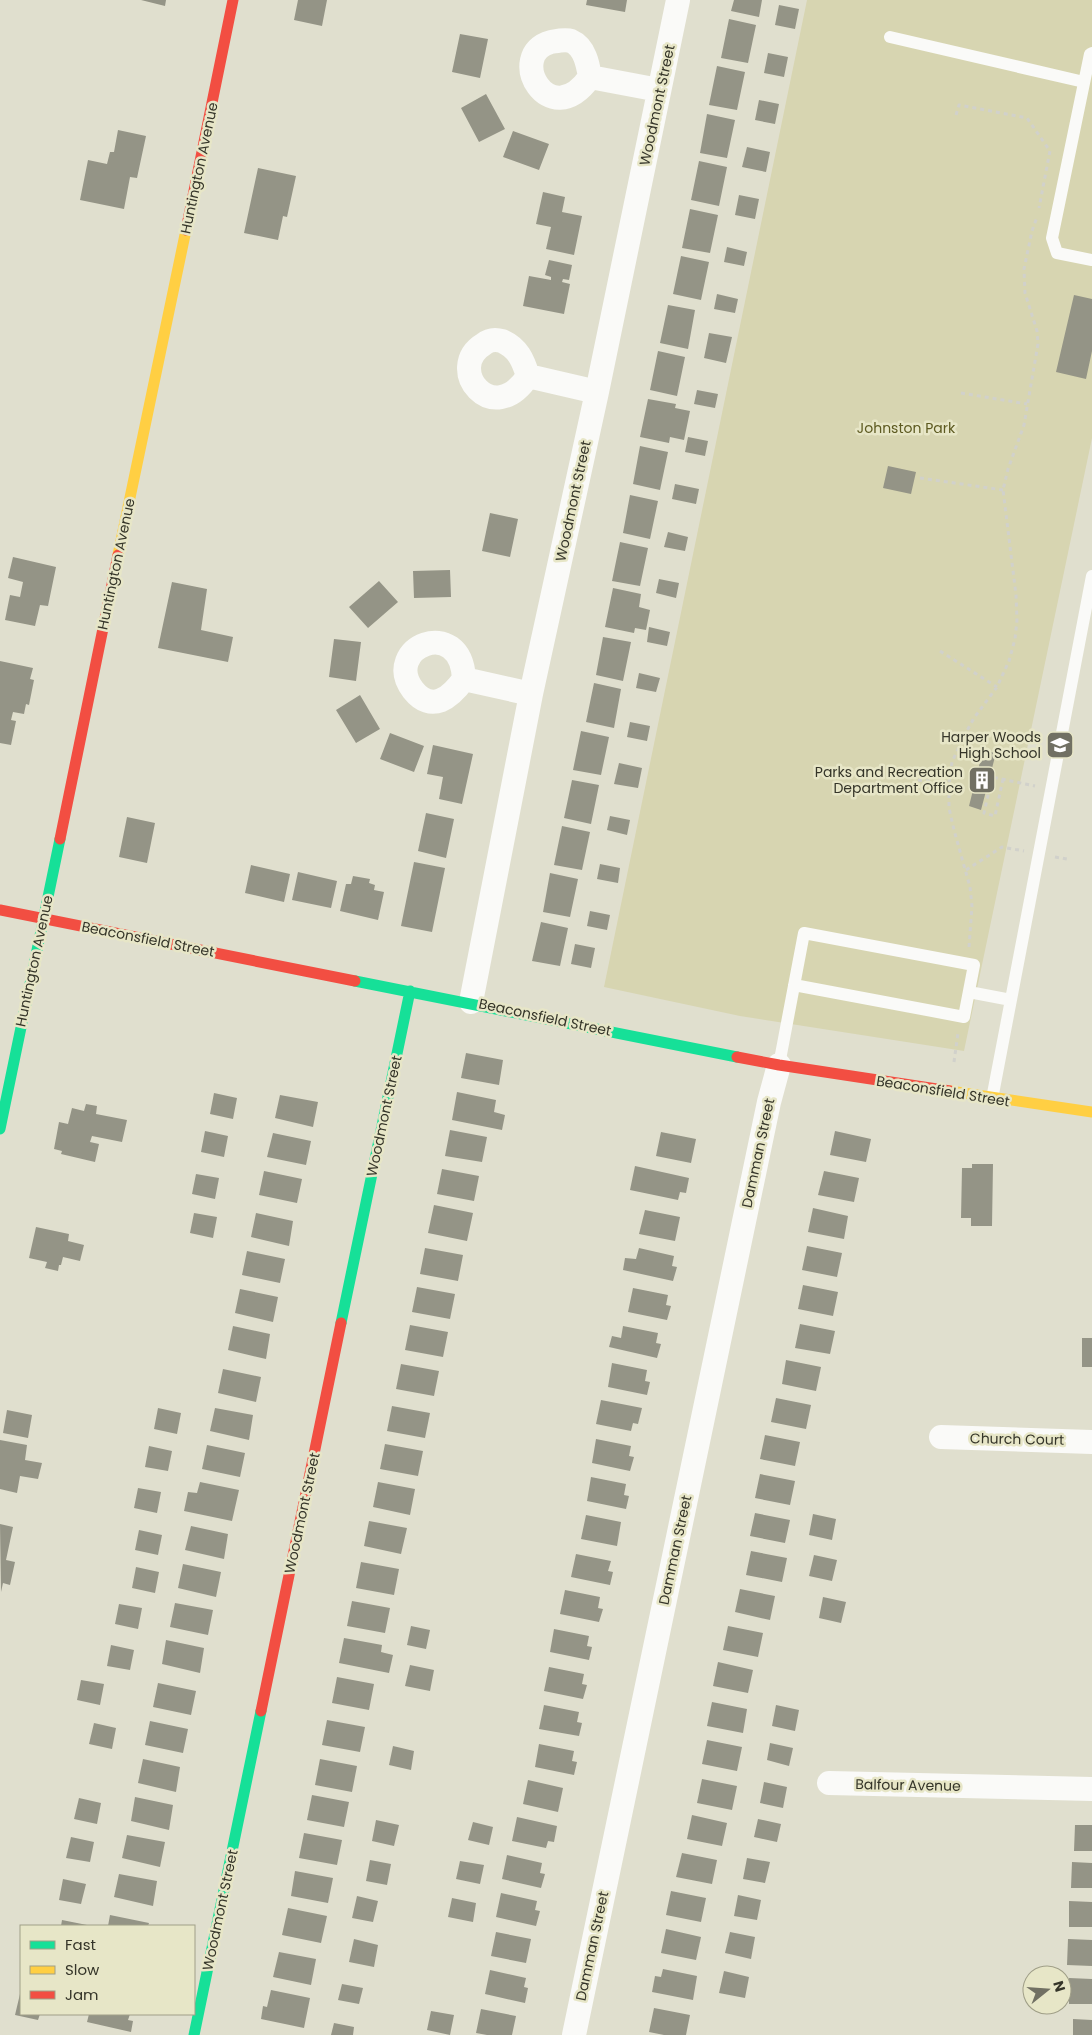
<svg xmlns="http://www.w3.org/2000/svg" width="1092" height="2035" font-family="Poppins,sans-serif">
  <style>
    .green { fill: #d7d5b1 }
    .building { fill: #949486 }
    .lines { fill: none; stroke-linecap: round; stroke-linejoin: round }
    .path { stroke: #d1d1cb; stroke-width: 3; stroke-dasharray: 4 4; stroke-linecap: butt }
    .lane { stroke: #fafaf8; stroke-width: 12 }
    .street { stroke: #fafaf8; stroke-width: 24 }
    .fast { stroke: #16e098; stroke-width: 11 }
    .slow { stroke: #ffcf43; stroke-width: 11 }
    .jam { stroke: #f24e42; stroke-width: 11 }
    .labels { text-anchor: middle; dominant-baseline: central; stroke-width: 5; stroke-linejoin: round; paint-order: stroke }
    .street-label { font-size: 14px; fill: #353529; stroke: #e7e6c7 }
    .park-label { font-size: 14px; fill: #5d5a21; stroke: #e7e6c7 }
    .poi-label { font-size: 14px; fill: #353529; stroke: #e7e6c7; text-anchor: end }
  </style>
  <rect width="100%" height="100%" fill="#e0dfce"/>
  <path class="green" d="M807,0h285v438l-128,613 -224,-35 -136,-29z"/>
  <path class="building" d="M141,0h25l-1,6z
    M298,0h29l-5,26 -28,-6z
    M587,0h40l-2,12 -39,-7z
    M734,0h28l-3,17 -28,-6z
    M779,5l20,4 -4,20 -20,-4z
    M729,19l27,6 -8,38 -27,-5z
    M460,34l28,5 -8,39 -28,-6z
    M768,53l20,4 -4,20 -20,-4z
    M717,66l28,6 -8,38 -28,-5z
    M486,94l19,35 -26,13 -18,-34z
    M759,100l20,4 -4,20 -20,-4z
    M707,114l28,6 -8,38 -27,-5z
    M118,130l28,6 -9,42 -7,-1 -6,32 -44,-9 8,-40 19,4 3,-12h4z
    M513,131l36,13 -10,26 -36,-13z
    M747,147l23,5 -4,20 -24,-5z
    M699,161l28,6 -8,39 -28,-6z
    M258,168l38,8 -9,41 -4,-1 -5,24 -34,-7z
    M543,192l22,5 -3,15 20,4 -8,39 -28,-6 5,-22 -15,-3z
    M739,195l20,4 -4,20 -20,-4z
    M690,209l28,6 -8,38 -28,-5z
    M727,247l20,5 -3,14 -20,-4z
    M681,256l28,6 -8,38 -28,-6z
    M549,260l23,5 -3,15 -6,-1 -1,3 8,2 -6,30 -41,-8 6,-30 22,4v-3l-6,-2z
    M717,294l21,5 -3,14 -21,-4z
    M1074,295l18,4v52l-6,28 -30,-7z
    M668,305l27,5 -7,39 -28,-6z
    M709,333l23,4 -6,26 -22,-5z
    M658,351l27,6 -8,39 -27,-6z
    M697,390l21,4 -3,14 -21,-4z
    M648,399l28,5 -1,4 15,3 -6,29 -14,-3 -1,6 -29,-6z
    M688,437l20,4 -3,15 -20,-4z
    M640,446l28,6 -8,38 -27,-6z
    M888,466l28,6 -5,22 -28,-6z
    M675,484l24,5 -3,15 -24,-5z
    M630,495l28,6 -8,38 -27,-6z
    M490,513l28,6 -8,38 -28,-6z
    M668,532l20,5 -3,14 -21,-4z
    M620,542l28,6 -8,38 -28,-5z
    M13,557l43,10 -8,39 -8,-1 -5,21 -30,-6 5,-25 10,2 3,-15 -15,-4z
    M450,570l1,27 -37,1 -1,-27z
    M659,579l20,4 -3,15 -20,-5z
    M379,581l19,21 -30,26 -19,-21z
    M172,582l35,7 -6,41 32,7 -5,25 -70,-14z
    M613,588l28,6 -2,13 11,3 -4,20 -11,-2 -1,5 -29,-6z
    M649,627l21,5 -3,14 -20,-4z
    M603,637l28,5 -8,39 -27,-6z
    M334,639l27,3 -5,39 -27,-4z
    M0,661l33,7 -3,11 4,1 -5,25 -3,-1 -2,10 -11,-2 -2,8 5,1 -5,24 -11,-2z
    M639,673l21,5 -4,14 -20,-4z
    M594,683l27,6 -7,39 -28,-6z
    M360,695l20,34 -24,14 -20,-33z
    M630,722l20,4 -3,15 -20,-4z
    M581,731l28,6 -8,38 -28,-5z
    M390,733l34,13 -10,26 -34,-13z
    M433,745l40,9 -11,50 -23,-5 4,-22 -16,-3z
    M983,750l13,3 -15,57 -12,-4z
    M619,763l23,5 -4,20 -24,-4z
    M572,780l27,5 -8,39 -27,-6z
    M426,813l28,6 -8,39 -28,-7z
    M610,816l20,4 -3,15 -20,-5z
    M127,817l28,6 -8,40 -28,-6z
    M562,826l28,6 -8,38 -28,-5z
    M414,862l31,6 -13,64 -31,-6z
    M600,864l20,4 -2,15 -21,-4z
    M251,865l39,9 -6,28 -39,-9z
    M298,872l39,9 -6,27 -39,-8z
    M550,873l28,6 -8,38 -27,-5z
    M353,876l17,3 -1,4 6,2 -1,5 10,2 -6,28 -38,-9 6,-27h5z
    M590,911l20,4 -3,15 -20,-4z
    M541,922l27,6 -8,38 -28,-5z
    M575,944l20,4 -4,20 -20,-4z
    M466,1053l37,7 -4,25 -38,-7z
    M457,1092l39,8 -2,12 11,3 -3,15 -50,-10z
    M214,1093l23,5 -4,21 -23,-5z
    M280,1095l38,7 -5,25 -38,-9z
    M86,1104l11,2 -1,8 31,6 -5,22 -30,-6 -2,6 9,2 -4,18 -34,-8 1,-3 -8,-2 5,-27 9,2 4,-16 12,3z
    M450,1130l37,7 -5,25 -37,-6z
    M205,1131l23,5 -4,21 -23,-5z
    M835,1131l36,8 -5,23 -36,-7z
    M661,1132l35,7 -5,24 -35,-7z
    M273,1133l38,8 -5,24 -39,-8z
    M972,1164h21l-1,62h-21v-8h-10l1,-50h10z
    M635,1166l54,12 -3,15 -6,-1 -2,8 -48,-10z
    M442,1169l37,7 -5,25 -37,-7z
    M264,1171l38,8 -5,24 -38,-8z
    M824,1171l35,7 -5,24 -36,-7z
    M196,1174l23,4 -4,21 -23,-5z
    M434,1205l39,8 -6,28 -39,-8z
    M813,1208l35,8 -4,23 -36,-7z
    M645,1210l35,7 -5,24 -36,-7z
    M194,1213l23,4 -4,21 -23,-5z
    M256,1213l37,8 -4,25 -38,-9z
    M36,1227l33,7 -1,7 16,4 -4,16 -17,-4 -2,8h-2l-1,6 -13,-3 2,-6 -18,-4z
    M807,1246l35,7 -5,24 -35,-7z
    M425,1248l38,7 -5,26 -38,-7z
    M639,1248l35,8 -2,10 5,1 -4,14 -50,-11 2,-12 11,1z
    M247,1251l38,8 -5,24 -38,-8z
    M803,1285l35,7 -5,24 -35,-7z
    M417,1287l38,7 -5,25 -38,-7z
    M633,1288l35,7 -2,10 5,1 -4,14 -39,-8z
    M240,1289l38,8 -5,25 -38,-9z
    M800,1324l35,7 -5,23 -35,-6z
    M410,1325l38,7 -5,25 -38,-7z
    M233,1326l37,8 -4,25 -38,-9z
    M623,1326l35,7 -2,10 5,1 -4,14 -48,-11 3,-11 9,2z
    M1082,1338h10v29h-10z
    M786,1360l35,7 -5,24 -34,-7z
    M612,1363l35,7 -2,11 5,1 -3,13 -39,-8z
    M401,1364l38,7 -5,25 -38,-7z
    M223,1369l38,8 -5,25 -38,-9z
    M776,1398l35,7 -5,24 -35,-7z
    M601,1400l41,8 -4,16 -5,-1 -2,8 -35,-7z
    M392,1406l38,7 -5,25 -38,-7z
    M158,1408l23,5 -4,21 -23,-5z
    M215,1408l38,7 -4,25 -39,-9z
    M7,1410l25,5 -4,23 -25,-5z
    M765,1435l35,7 -5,24 -35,-7z
    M596,1439l35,7 -2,10 5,1 -4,14 -38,-8z
    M0,1440l27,5 -2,15 17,3 -4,16 -18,-3 -3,17 -17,-4z
    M385,1444l38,7 -5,25 -38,-7z
    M207,1445l38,8 -5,24 -38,-8z
    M149,1446l23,5 -4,20 -23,-4z
    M760,1474l35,7 -5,24 -35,-7z
    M591,1477l35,7 -2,11 5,1 -3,13 -39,-8z
    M200,1482l39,8 -7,31 -48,-10 4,-19 9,1z
    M378,1482l37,7 -5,26 -37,-8z
    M138,1488l23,4 -4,21 -23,-5z
    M755,1513l35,7 -5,23 -35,-7z
    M813,1514l23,5 -4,21 -23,-5z
    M586,1515l35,7 -4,24 -36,-7z
    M369,1521l38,7 -6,26 -37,-8z
    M0,1524l13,3 -7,33 9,2 -5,23 -7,-2 -2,9z
    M191,1526l37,8 -4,25 -39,-9z
    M139,1530l23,5 -4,20 -23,-5z
    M751,1551l36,7 -5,24 -36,-7z
    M576,1554l35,7 -3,10 5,1 -3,13 -39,-8z
    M814,1555l23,5 -5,21 -23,-5z
    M361,1562l38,7 -5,26 -38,-7z
    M183,1564l38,8 -5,25 -38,-9z
    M136,1567l23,5 -4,21 -23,-5z
    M740,1589l35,7 -5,24 -35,-8z
    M565,1590l35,7 -2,11 5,1 -4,13 -39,-8z
    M823,1597l23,5 -5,21 -22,-5z
    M352,1601l38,7 -5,25 -38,-7z
    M175,1603l38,7 -5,25 -38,-8z
    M119,1604l23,4 -4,21 -23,-5z
    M411,1626l19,4 -4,19 -19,-4z
    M728,1626l35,7 -5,24 -35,-7z
    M554,1629l35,7 -2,10 5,1 -3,13 -39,-8z
    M344,1638l38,7 -1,7 12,3 -4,18 -50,-10z
    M166,1640l38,8 -4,25 -38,-9z
    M111,1645l23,5 -4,20 -23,-4z
    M718,1662l35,8 -5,23 -35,-7z
    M410,1665l24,5 -4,21 -25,-5z
    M549,1667l35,7 -2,10 5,1 -4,14 -39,-8z
    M337,1677l37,7 -5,26 -37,-7z
    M81,1680l23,4 -4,21 -23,-5z
    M158,1683l38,8 -5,24 -38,-8z
    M712,1702l35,7 -4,24 -36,-7z
    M544,1705l35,7 -2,10 5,1 -3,13 -40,-7z
    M776,1705l23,5 -4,21 -23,-5z
    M327,1720l38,7 -5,25 -38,-7z
    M150,1721l38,8 -5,24 -38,-8z
    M94,1723l22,5 -4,21 -23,-5z
    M707,1740l35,7 -5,24 -35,-7z
    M770,1743l23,5 -4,18 -22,-6z
    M539,1744l35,7 -2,10 5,1 -3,13 -39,-8z
    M393,1746l21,5 -3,19 -22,-5z
    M143,1759l37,8 -4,25 -38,-9z
    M320,1759l37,7 -5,26 -37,-7z
    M702,1779l35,7 -5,24 -35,-7z
    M528,1780l35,8 -5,24 -35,-8z
    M764,1782l23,5 -4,21 -23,-5z
    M312,1795l37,7 -5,25 -37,-7z
    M135,1797l38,8 -4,25 -38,-9z
    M79,1798l22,5 -4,21 -23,-5z
    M692,1815l35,8 -5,23 -35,-7z
    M517,1817l40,9 -3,16 -6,-1 -2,7 -34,-7z
    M758,1819l23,5 -4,18 -23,-5z
    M376,1820l23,5 -5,21 -22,-5z
    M473,1822l20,5 -4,18 -21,-5z
    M1075,1825h17v26h-18z
    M304,1833l38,7 -5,25 -38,-7z
    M127,1835l38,7 -5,25 -38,-9z
    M71,1837l23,5 -4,20 -24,-4z
    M682,1853l35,7 -5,24 -36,-7z
    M507,1855l35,8 -2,10 5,1 -4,14 -39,-9z
    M747,1858l23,4 -5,21 -22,-4z
    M370,1860l21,4 -4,21 -21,-4z
    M460,1861l24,4 -4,19 -24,-5z
    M1072,1862l20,1v25h-21z
    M295,1871l38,7 -5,25 -37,-7z
    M119,1874l38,7 -4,25 -39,-9z
    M63,1879l23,5 -5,20 -22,-4z
    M671,1891l35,7 -5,24 -35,-7z
    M501,1893l36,8 -2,9 5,1 -4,15 -40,-9z
    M738,1895l23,5 -4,20 -23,-4z
    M357,1896l21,5 -5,21 -21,-4z
    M452,1898l24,5 -3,19 -25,-5z
    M1069,1901l23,1v25h-23z
    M288,1908l39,8 -6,27 -39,-8z
    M110,1915l39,8 -1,3h-40z
    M62,1920l25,5v1h-26z
    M666,1929l35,8 -5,23 -35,-7z
    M496,1932l35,7 -5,24 -35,-7z
    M730,1932l25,5 -4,22 -26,-6z
    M354,1939l24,6 -4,22 -25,-5z
    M1068,1939l24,1v26l-25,-1z
    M279,1952l37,7 -5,26 -38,-8z
    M663,1969l34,7 -4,24 -41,-8 3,-16 6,1z
    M490,1970l36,8 -2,9 4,1 -3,15 -40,-9z
    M724,1971l25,6 -4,21 -26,-5z
    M1069,1978l23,1v25h-23z
    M342,1984l21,4 -4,16 -21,-4z
    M271,1990l39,8 -6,30 -43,-9 2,-13 4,1z
    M20,1994l1,1v19h19l-2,6 -23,-5z
    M654,2008l36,7 -4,20h-22l-15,-3z
    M481,2009l35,7 -4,19h-25l-11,-2z
    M431,2011l23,4 -4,20 -23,-5z
    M89,2014h41l-2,6 5,1 -2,11 -44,-10z
    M1073,2019l19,1v15h-19z
    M334,2023l20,4 -1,8h-22z"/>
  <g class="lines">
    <path class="path" d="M956,115l3,-10 68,13 23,33 -11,57
      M961,393l66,11
      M920,478l83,12
      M940,651l57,36
      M1003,779l-8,37 -11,-3 8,-36 43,9
      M918,780l31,3
      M1055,857l12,2
      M966,870l36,-23 22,4
      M969,947l3,-41 -2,-19 -16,-57 -5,-22v-25l3,-21 11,-24 11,-20 23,-31 12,-26 6,-22 2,-19 -1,-25 -13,-105 5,-21 16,-44 14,-81 -1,-13 -12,-38 -1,-24 8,-38 5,-14
      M954,1062l4,-29"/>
    <path class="lane" d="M890,37l194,45
      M1092,53l-2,1 -38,184 5,15 35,7
      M969,992l42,8
      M779,1065l25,-132 170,32 -10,52 -170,-32
      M992,1099l100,-523"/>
    <path class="street" d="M590,77c-41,58 -85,-23 -39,-35 6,-1 14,-3 20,-1 14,6 17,24 19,36l69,13
      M528,376c-35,54 -84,-8 -44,-32 5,-4 11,-5 18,-3 16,7 21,19 26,35l69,16
      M464,679c-13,18 -32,35 -51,11 -32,-42 48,-76 51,-11l67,15
      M471,1002l60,-308 66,-302 81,-392
      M941,1437l151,5
      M829,1783l263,6
      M574,2035l195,-933 10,-37"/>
    <path class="fast" d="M355,981l382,76
      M0,1129l60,-290
      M341,1323l69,-332
      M194,2035l67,-324"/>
    <path class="slow" d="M118,555l68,-325
      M950,1091l142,21"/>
    <path class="jam" d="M186,230l47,-230
      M60,839l58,-284
      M0,910l355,71
      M737,1057l42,8 171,26
      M261,1711l80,-388"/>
  </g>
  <defs>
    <g id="school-square" transform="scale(1.4375)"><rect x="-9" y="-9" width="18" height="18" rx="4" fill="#717063" stroke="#e7e6c7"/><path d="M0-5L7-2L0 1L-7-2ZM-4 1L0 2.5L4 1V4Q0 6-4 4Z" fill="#fff"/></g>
    <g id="building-square" transform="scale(1.4375)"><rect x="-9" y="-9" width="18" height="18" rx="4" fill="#717063" stroke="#e7e6c7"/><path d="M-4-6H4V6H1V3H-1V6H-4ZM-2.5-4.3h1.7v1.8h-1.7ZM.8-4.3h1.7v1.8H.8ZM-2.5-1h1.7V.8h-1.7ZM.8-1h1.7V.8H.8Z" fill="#fff"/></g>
  </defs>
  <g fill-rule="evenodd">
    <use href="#school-square" x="1060" y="745"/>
    <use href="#building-square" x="982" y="780"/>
  </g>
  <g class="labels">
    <g class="street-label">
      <text transform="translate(657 105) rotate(-78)">Woodmont Street</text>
      <text transform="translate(199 168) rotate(-78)">Huntington Avenue</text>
      <text transform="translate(573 501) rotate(-78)">Woodmont Street</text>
      <text transform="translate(116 564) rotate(-78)">Huntington Avenue</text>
      <text transform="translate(148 939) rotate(11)">Beaconsfield Street</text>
      <text transform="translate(34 961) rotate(-78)">Huntington Avenue</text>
      <text transform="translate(545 1017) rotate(12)">Beaconsfield Street</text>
      <text transform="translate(943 1091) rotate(9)">Beaconsfield Street</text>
      <text transform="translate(384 1116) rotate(-78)">Woodmont Street</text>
      <text transform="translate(758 1153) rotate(-78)">Damman Street</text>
      <text transform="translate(1017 1439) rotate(1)">Church Court</text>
      <text transform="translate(302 1513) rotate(-78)">Woodmont Street</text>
      <text transform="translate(675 1550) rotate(-78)">Damman Street</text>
      <text transform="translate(908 1785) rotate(1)">Balfour Avenue</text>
      <text transform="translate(220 1910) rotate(-78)">Woodmont Street</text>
      <text transform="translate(592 1946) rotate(-78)">Damman Street</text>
    </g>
    <g class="park-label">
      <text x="906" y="428">Johnston Park</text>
    </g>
    <g class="poi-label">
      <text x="1041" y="737">Harper Woods<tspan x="1041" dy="16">High School</tspan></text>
      <text x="963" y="772">Parks and Recreation<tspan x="963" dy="16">Department Office</tspan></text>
    </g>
  </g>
  <rect x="20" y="1925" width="175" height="90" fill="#e7e6c7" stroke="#a09f88"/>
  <rect x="30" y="1941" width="25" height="8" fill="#16e098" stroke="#a09f88"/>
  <text x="65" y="1950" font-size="15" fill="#353529">Fast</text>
  <rect x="30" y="1966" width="25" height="8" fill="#ffcf43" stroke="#a09f88"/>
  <text x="65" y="1975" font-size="15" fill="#353529">Slow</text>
  <rect x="30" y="1991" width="25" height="8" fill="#f24e42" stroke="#a09f88"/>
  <text x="65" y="2000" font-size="15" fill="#353529">Jam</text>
  <g transform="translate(1047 1990) rotate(73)"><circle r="24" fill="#e7e6c7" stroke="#a09f88"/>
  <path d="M0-4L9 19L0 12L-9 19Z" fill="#717063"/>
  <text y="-8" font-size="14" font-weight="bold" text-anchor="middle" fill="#353529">N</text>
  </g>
</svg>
